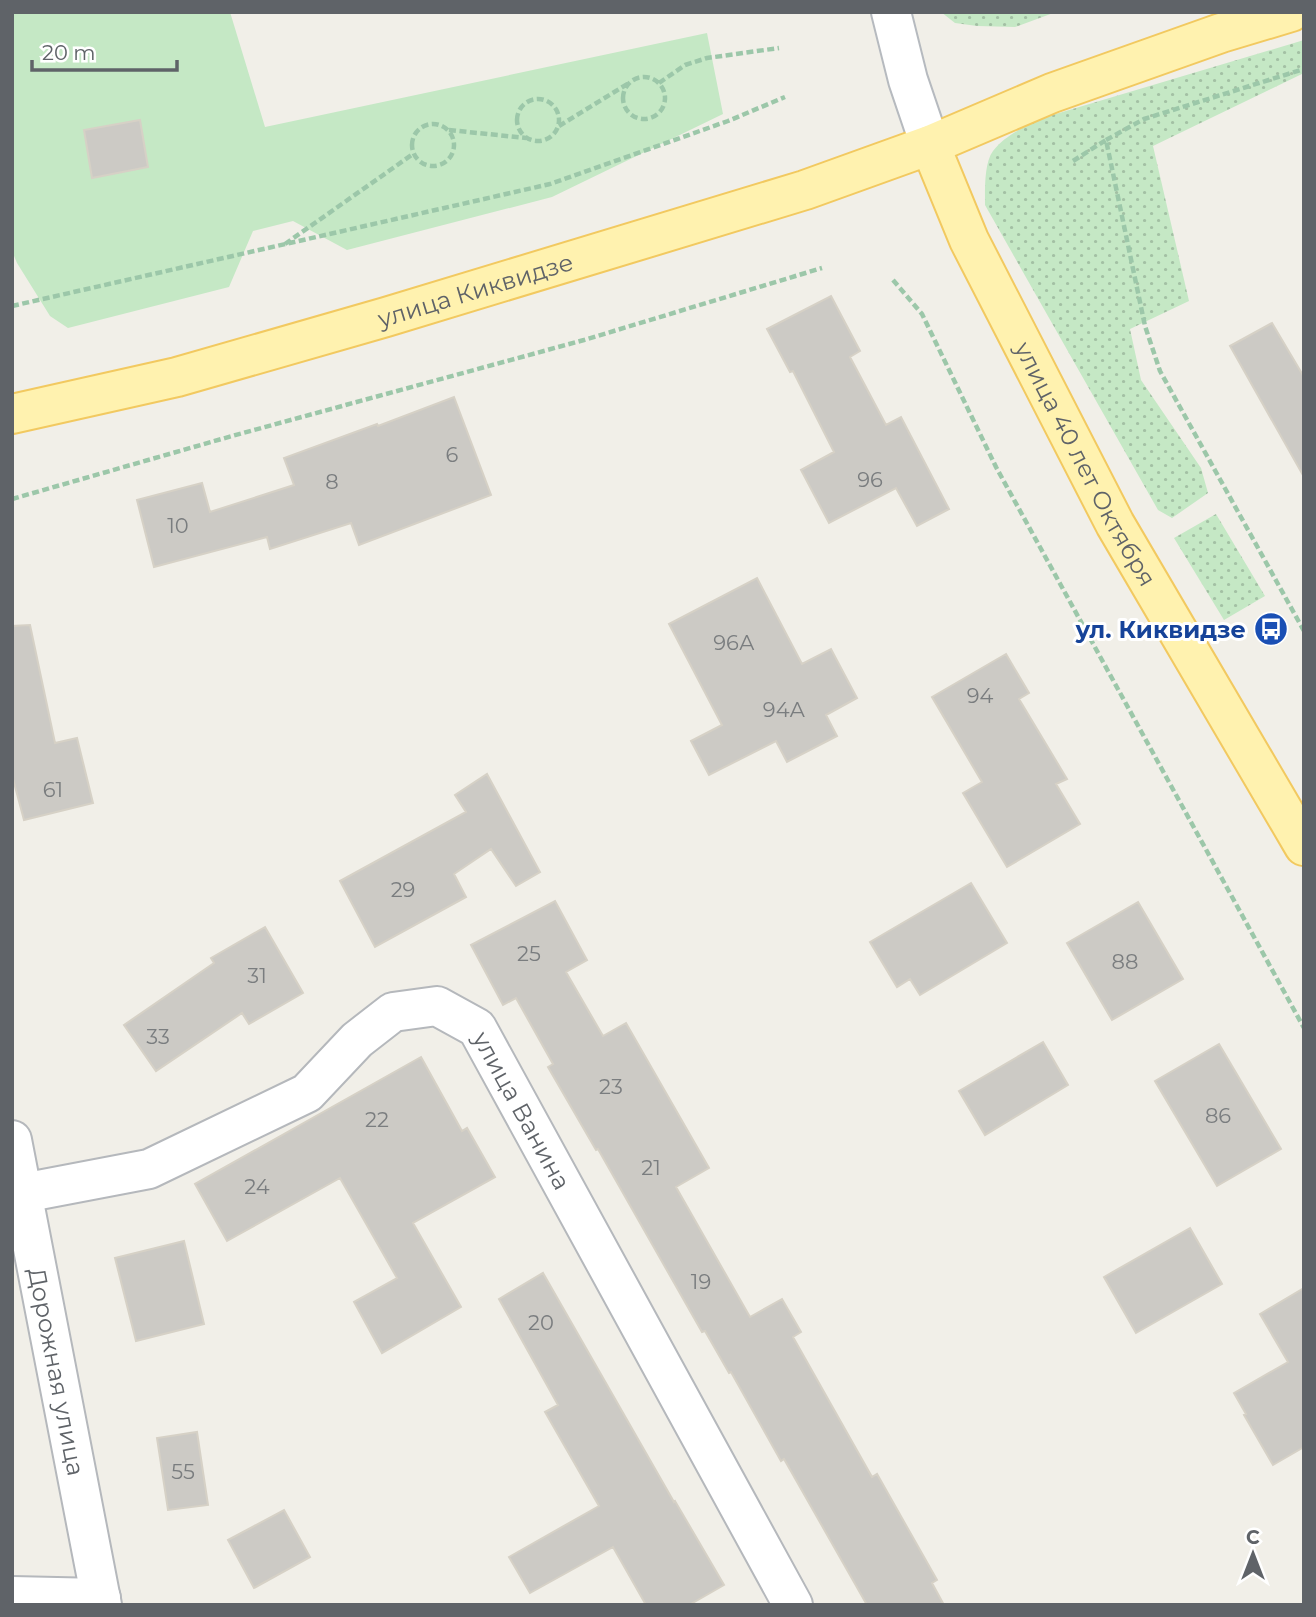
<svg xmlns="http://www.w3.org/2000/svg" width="1316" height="1617" font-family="Montserrat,sans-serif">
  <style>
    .grass { fill: url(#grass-dots) }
    .green { fill: #c5e8c5 }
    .building { fill: #cccac5; stroke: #d6d1c6; stroke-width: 2 }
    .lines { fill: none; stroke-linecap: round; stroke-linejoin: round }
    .street-casing { stroke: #b5b8bc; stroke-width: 42 }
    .secondary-casing { stroke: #b6babf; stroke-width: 42 }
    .primary-casing { stroke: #f2c960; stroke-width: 42 }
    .path { stroke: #9cc7a9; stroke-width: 4.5; stroke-dasharray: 7 3.5; stroke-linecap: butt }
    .street { stroke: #fff; stroke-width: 38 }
    .secondary { stroke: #fff; stroke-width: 38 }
    .primary { stroke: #fff2af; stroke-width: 38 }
    .labels { text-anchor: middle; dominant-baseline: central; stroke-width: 6; stroke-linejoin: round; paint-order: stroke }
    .number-label { font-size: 21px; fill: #7a7d7f }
    .street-label { font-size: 24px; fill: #5f6368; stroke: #fff }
    .transit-label { font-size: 24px; font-weight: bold; fill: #164399; stroke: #fff; text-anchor: end }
  </style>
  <defs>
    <pattern id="grass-dots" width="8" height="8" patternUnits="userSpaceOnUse" patternTransform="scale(1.75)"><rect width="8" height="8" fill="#c5e8c5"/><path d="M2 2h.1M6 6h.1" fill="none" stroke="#a3c0a4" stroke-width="1.8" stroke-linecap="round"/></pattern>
  </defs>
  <rect width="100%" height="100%" fill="#f1efe8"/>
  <path class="grass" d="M941,12h115l-41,15 -38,-1 -22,-3z
    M1304,40v33l-151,73 36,155 -59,28 11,51 60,88 7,25 -36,25 -14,-8 -173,-305c0,-15 -1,-42 8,-54 11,-15 30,-23 46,-32z
    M1216,514l49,82 -41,24 -50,-82z"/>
  <path class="green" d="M12,12h218l35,115 442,-94 16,81 -171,83 -205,53 -54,-29 -40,10 -24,56 -161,41 -18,-12 -33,-53 -5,-12z"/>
  <path class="building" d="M140,120l8,47 -56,11 -8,-48z
    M831,296l29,55 -10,6 36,68 15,-8 48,92 -32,17 -21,-38 -67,35 -28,-53 33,-18 -41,-81 -3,1 -23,-43z
    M1272,323l32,54v100l-74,-131z
    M454,397l37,98 -132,50 -8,-22 -81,26 -3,-12 -113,30 -17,-67 65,-17 8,29 84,-27 -10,-27 93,-34 1,2z
    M757,578l45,86 29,-15 26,49 -31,17 11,21 -50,26 -11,-21 -67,34 -18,-34 31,-16 -53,-101z
    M30,625l25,118 22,-5 16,65 -69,17 -12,-45v-149z
    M1006,654l23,39 -10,6 48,80 -11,5 24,40 -73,43 -44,-74 19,-11 -50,-85z
    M487,774l53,98 -24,14 -25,-37 -37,25 12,23 -91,50 -35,-66 126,-69 -11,-17z
    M971,883l36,60 -87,52 -10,-16 -13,8 -27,-45z
    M555,901l32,59 -21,12 37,64 23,-13 83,145 -33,19 74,130 32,-18 19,33 -8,5 79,140 5,-3 60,106 -5,3 12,22h-77l-83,-146 -3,2 -50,-89 -2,1 -24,-42 -3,1 -104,-183 -2,1 -48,-83 5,-3 -37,-66 -13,7 -32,-60z
    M1138,902l45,77 -71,41 -45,-77z
    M265,927l38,66 -54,31 -7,-11 -86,58 -32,-46 90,-62 -3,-5z
    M1043,1042l25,43 -83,50 -26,-44z
    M1219,1044l62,105 -64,37 -62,-105z
    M421,1057l41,74 5,-3 28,49 -82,46 48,84 -79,46 -28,-51 43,-24 -57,-100 -113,63 -32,-57z
    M1190,1228l32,56 -86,49 -32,-56z
    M184,1241l20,83 -68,17 -21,-83z
    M543,1273l131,229 1,-1 49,84 -35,20h-43l-33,-58 -83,46 -21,-36 90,-51 -54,-94 13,-7 -59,-106z
    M1304,1288v159l-31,18 -29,-50 2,-1 -12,-21 54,-31 -28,-48z
    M197,1432l11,73 -40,5 -11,-72z
    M284,1510l26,47 -56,31 -26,-48z"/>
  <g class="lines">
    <g class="street-casing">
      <g id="street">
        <path id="s1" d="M12,1140l90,465"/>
        <path id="s2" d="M23,1193l126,-24 158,-76 50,-53 36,-28 44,-6 40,22 316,577"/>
        <path d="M12,1596l89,2"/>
      </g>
    </g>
    <g class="secondary-casing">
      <path id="secondary" d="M891,12l17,68 22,65"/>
    </g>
    <g class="primary-casing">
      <g id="primary">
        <path id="s3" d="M930,145l39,95 146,284 189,322"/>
        <path id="s4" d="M12,414l165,-37 209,-60 419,-127 125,-45 122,-52 169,-60 70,-21"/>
      </g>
    </g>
    <path class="path" d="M623 98a21 21 0 1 1 42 0a21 21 0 1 1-42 0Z
      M659,83l26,-18 22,-7 72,-10
      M517 120a21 21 0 1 1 42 0a21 21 0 1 1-42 0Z
      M412 145a21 21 0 1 1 42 0a21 21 0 1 1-42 0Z
      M559,126l70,-43
      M449,130l77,8
      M1106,140l38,-21 160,-50
      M1073,161l33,-21 39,186 15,45 144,260
      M285,244l128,-90
      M893,280l29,34 74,153 308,561
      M12,306l538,-122 178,-63 57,-24
      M12,499l220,-63 352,-96 238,-72"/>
    <use href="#street" class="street"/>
    <use href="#secondary" class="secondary"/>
    <use href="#primary" class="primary"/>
  </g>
  <defs>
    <g id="bus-disc" transform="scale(1.75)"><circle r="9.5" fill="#1a4fb4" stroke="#fff"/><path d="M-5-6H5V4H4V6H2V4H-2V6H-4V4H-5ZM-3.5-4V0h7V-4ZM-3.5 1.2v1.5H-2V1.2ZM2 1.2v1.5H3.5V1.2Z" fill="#fff"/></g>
  </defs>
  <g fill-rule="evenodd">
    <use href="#bus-disc" x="1271" y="629"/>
  </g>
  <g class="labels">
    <g class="number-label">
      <text x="452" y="454">6</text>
      <text x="870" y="479">96</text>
      <text x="332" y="481">8</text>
      <text x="178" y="525">10</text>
      <text x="734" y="642">96А</text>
      <text x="980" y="695">94</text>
      <text x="784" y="709">94А</text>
      <text x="53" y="789">61</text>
      <text x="403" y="889">29</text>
      <text x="529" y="953">25</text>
      <text x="1125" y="961">88</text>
      <text x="257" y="975">31</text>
      <text x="158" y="1036">33</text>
      <text x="611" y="1086">23</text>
      <text x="1218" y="1115">86</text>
      <text x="377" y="1119">22</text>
      <text x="651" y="1167">21</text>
      <text x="257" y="1186">24</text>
      <text x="701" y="1281">19</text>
      <text x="541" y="1322">20</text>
      <text x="183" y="1471">55</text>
    </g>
    <g class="street-label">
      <text stroke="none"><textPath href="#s4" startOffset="480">улица Киквидзе</textPath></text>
      <text stroke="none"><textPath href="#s3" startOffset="355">улица 40 лет Октября</textPath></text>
      <text stroke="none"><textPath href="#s2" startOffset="606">улица Ванина</textPath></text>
      <text stroke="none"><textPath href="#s1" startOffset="236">Дорожная улица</textPath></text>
    </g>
    <g class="transit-label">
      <text x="1246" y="629">ул. Киквидзе</text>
    </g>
  </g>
  <rect width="1316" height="1617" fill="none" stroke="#5f6368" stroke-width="28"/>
  <g transform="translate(1253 1554)" stroke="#ffffff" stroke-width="5" paint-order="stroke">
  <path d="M0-5L12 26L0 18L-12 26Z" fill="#5f6368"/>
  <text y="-10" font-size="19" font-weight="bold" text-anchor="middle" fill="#5f6368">С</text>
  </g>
  <path d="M32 60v10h145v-10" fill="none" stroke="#5f6368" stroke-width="3.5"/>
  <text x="42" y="60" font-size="21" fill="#5f6368" stroke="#ffffff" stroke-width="5" paint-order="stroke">20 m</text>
</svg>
